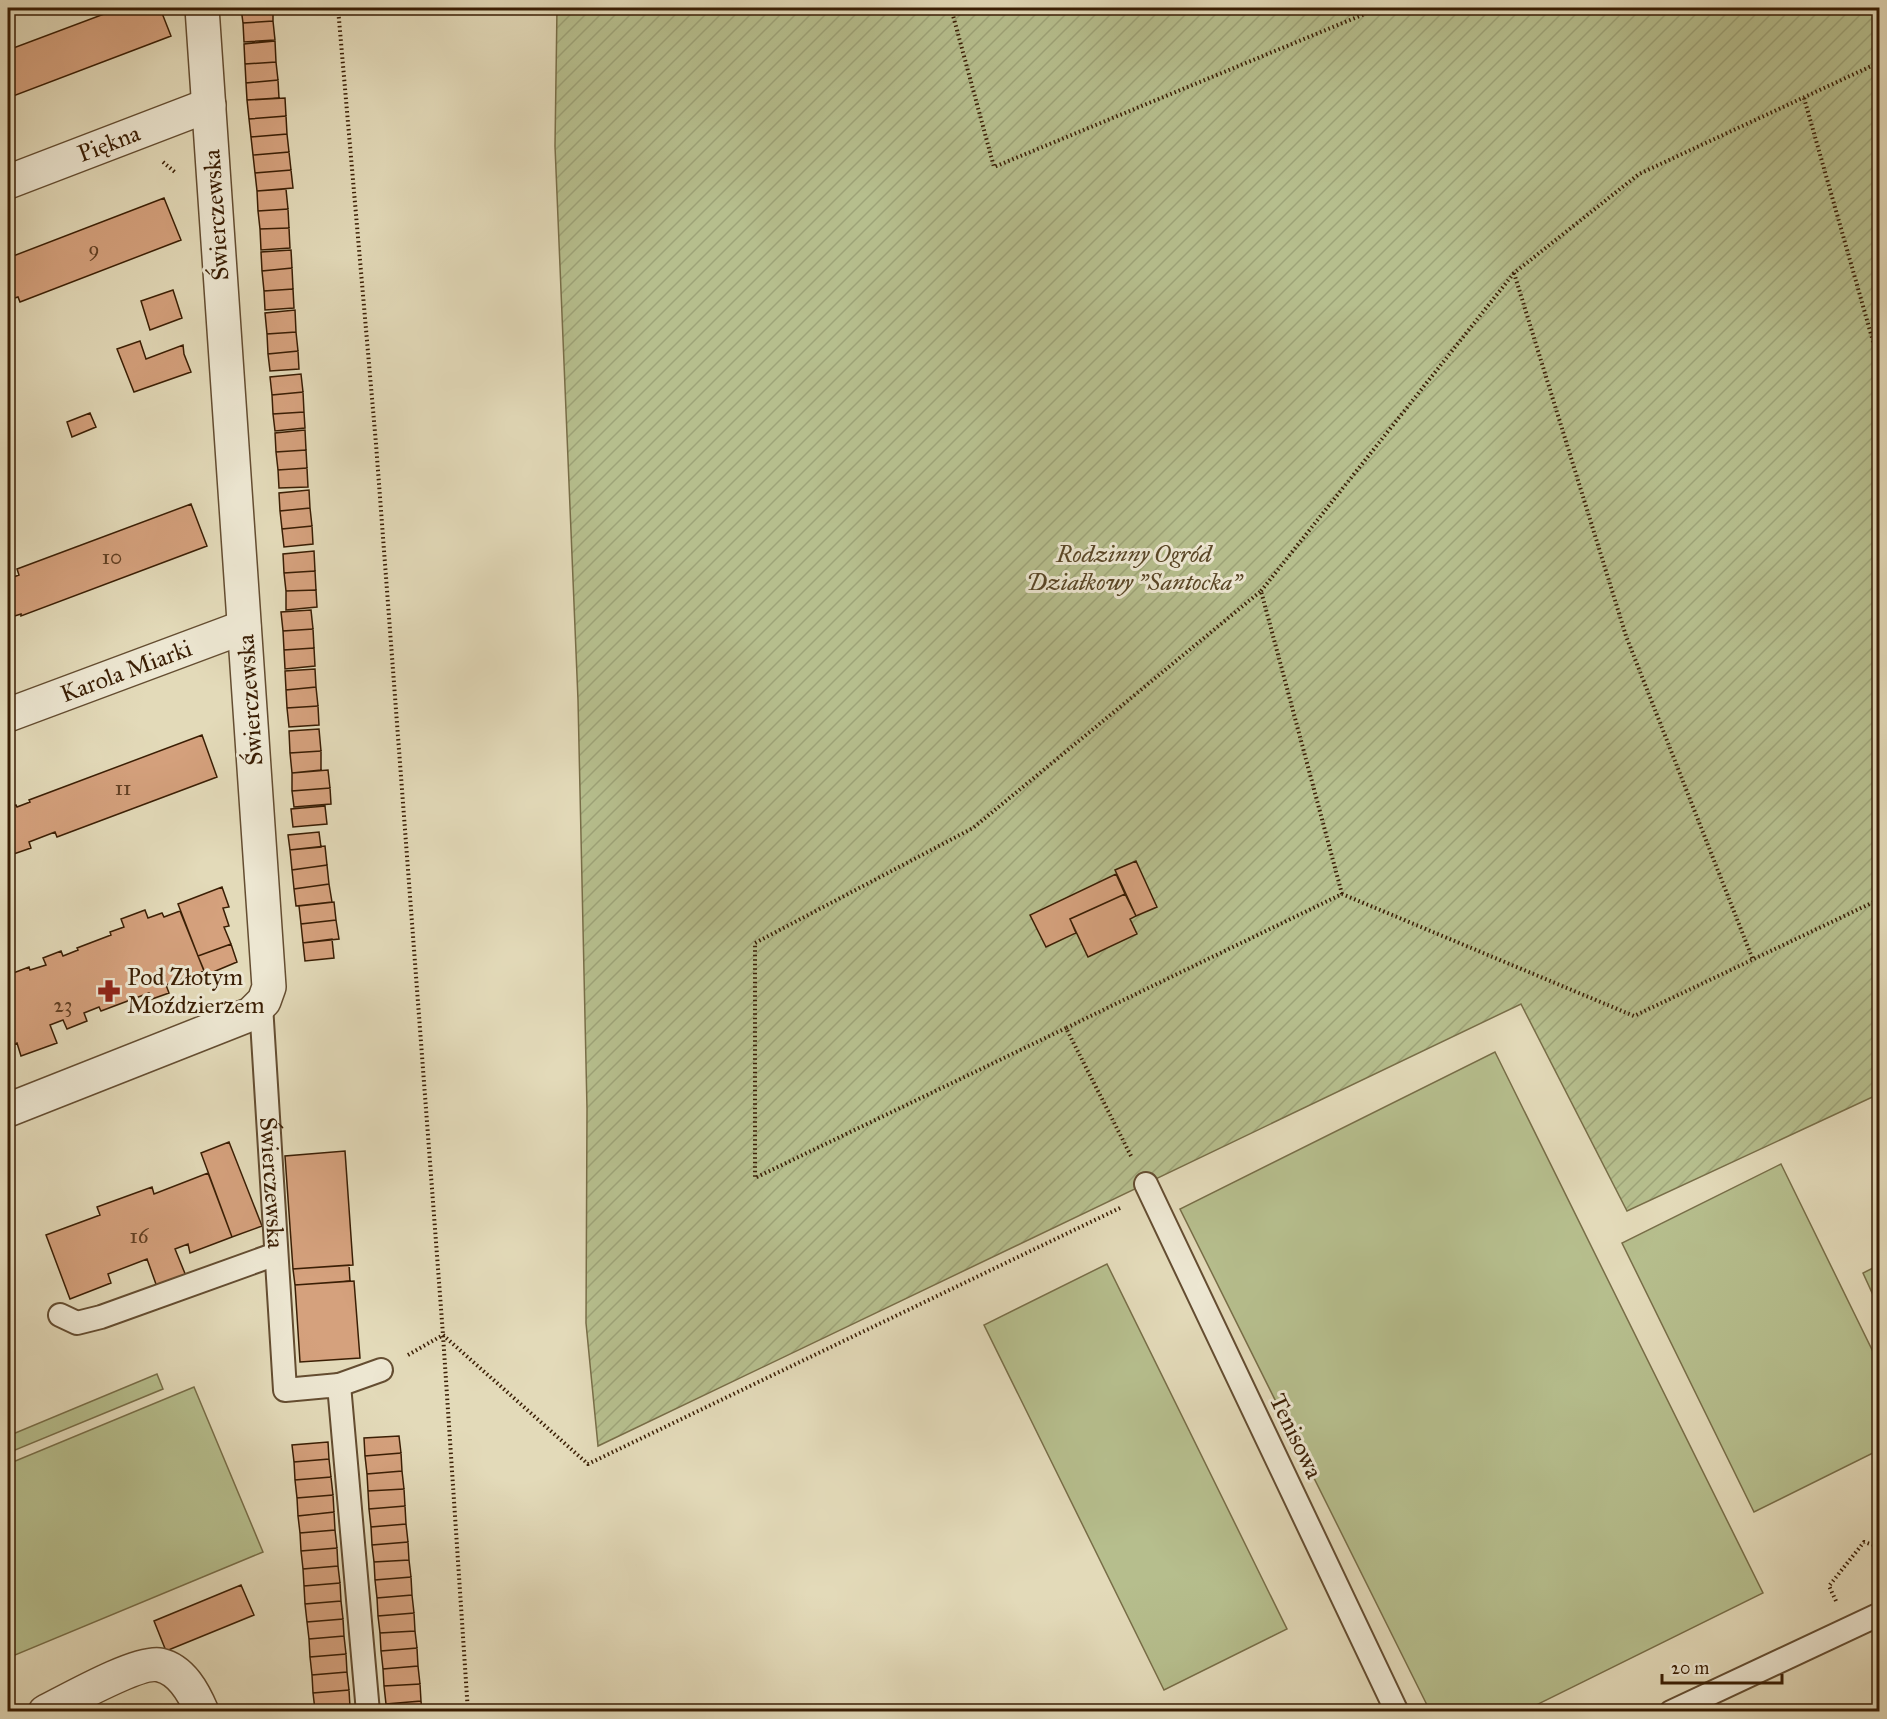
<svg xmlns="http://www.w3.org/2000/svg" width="1887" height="1719" font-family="'IM FELL Great Primer',serif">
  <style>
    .garden { fill: url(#garden-furrows); stroke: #786e48; stroke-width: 1.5 }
    .pitch { fill: #b6be8d; stroke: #786e48; stroke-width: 1.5 }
    .building { fill: #d5a17d; stroke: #3a1e04; stroke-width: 1.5 }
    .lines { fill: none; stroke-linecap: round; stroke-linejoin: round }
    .service-casing { stroke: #644d31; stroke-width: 26 }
    .pedestrian-casing { stroke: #644d31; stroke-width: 36 }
    .minor-casing { stroke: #644d31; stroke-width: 36 }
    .path { stroke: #3a1e04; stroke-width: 4; stroke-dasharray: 1.5 3; stroke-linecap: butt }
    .service { stroke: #ede7d2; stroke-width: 22 }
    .pedestrian { stroke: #ede7d2; stroke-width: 33 }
    .minor { stroke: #ede7d2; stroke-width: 33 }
    .labels { text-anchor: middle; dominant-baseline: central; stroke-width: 6; stroke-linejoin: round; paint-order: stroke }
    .number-label { font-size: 21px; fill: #613f22 }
    .street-label { font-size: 24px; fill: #3a1e04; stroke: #ede7d2 }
    .park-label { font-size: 24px; font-style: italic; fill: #594626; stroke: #ede7d2 }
    .poi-label { font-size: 24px; fill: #3a1e04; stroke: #ede7d2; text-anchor: start }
  </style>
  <defs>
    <pattern id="garden-furrows" width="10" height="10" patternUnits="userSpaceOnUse" patternTransform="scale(1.5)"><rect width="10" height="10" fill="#b6be8d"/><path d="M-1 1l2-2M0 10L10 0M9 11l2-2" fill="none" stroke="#9da378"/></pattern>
  </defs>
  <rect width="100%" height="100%" fill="#e3dab9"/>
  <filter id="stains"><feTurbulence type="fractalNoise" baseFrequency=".00333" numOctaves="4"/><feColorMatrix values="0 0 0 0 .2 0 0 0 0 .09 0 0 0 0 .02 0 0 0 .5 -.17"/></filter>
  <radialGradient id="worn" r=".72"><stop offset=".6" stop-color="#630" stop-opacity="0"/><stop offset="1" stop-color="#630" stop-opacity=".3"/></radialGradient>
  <path class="garden" d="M557,8h1322v1086l-252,117 -106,-207 -923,442 -12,-123 1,-214 -9,-409 -23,-554z"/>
  <path class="pitch" d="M1495,1052l268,541 -239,118h-94l-250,-502z
    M1781,1164l98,200v86l-125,62 -132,-269z
    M1107,1264l180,365 -123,61 -180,-365z
    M1879,1265v43l-16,-35z
    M157,1374l6,15 -155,64v-17z
    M194,1387l69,165 -255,106v-194z"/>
  <path class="building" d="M120,8h40l11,28 -163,62v-48z
    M241,8h32v13l-30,2z
    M273,21l2,19 -31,2 -1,-19z
    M275,41l1,21 -31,2 -1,-20z
    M276,62l2,18 -32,3 -1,-19z
    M278,80l1,18 -32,2 -1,-17z
    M285,98l1,18 -37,3 -2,-19z
    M286,116l1,18 -36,3 -2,-18z
    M287,134l2,18 -36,3 -2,-18z
    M289,152l2,18 -36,3 -2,-18z
    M291,170l2,18 -36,3 -2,-18z
    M286,189l2,20 -30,2 -1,-20z
    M164,198l17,42 -161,62 -2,-5 -10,3v-42z
    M288,209l1,19 -29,1 -2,-18z
    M289,228l1,20 -29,2 -1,-21z
    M291,250l1,18 -30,3 -1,-19z
    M292,268l1,21 -29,2 -2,-20z
    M293,289l1,19 -29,2 -1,-19z
    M173,290l9,28 -32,12 -9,-29z
    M295,310l1,22 -29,2 -2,-21z
    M296,332l2,19 -30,3 -1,-20z
    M140,341l6,18 37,-14 1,9 7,18 -57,20 -17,-43z
    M298,351l1,18 -29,2 -2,-17z
    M301,374l2,18 -31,3 -2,-18z
    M303,392l1,20 -31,2 -1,-19z
    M304,412l1,16 -30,3 -2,-17z
    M90,413l6,14 -24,10 -5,-15z
    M305,430l1,20 -30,2 -1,-19z
    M306,450l1,18 -29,2 -2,-18z
    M307,468l1,19 -29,1 -1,-18z
    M309,490l1,18 -30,3 -1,-18z
    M191,504l16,42 -186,70v-2l-13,4v-39l11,-4 -2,-6z
    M310,508l2,18 -30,3 -2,-18z
    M312,526l1,18 -29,3 -2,-18z
    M314,551l1,20 -31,2 -1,-19z
    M315,571l1,19 -30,1 -2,-18z
    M316,590l1,17 -31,3v-19z
    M311,610l2,19 -30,2 -2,-19z
    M313,629l1,19 -30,2 -1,-19z
    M314,648l1,18 -30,3 -1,-19z
    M315,669l1,18 -30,3 -1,-19z
    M316,687l2,19 -31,2 -1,-18z
    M318,706l1,19 -30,2 -2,-19z
    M319,729l2,22 -31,2 -1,-22z
    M202,735l15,42 -160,60 -2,-5 -26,10 2,6 -23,8v-48l8,-3 1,2 13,-5 -1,-2z
    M321,751v19l-29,3 -2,-20z
    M328,770l2,18 -38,3v-18z
    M330,788l1,16 -37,3 -2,-16z
    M325,806l2,18 -34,3 -2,-18z
    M319,832l2,15 -31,3 -2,-15z
    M325,846l2,19 -35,5 -2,-20z
    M1136,861l21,46 -21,9 -21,-46z
    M327,865l2,19 -35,5 -2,-19z
    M1116,874l9,20 -55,25 6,14 -30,14 -16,-32z
    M329,884l3,18 -36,4 -2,-17z
    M222,887l7,20 -6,1 6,18 -5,1 7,17 -33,12 -20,-52z
    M1125,894l11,22 -6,3 7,15 -49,23 -18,-38z
    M334,902l2,18 -35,4 -2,-18z
    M145,910l3,8 14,-5 2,4 16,-6 24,60 -38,14 3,8 -17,6 -3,-6 -48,18 -2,-4 -15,6 3,8 -20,8 -4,-9 -13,5 7,18 -36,13 -4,-13 -9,4v-72l21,-8 1,3 16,-5 -3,-7 18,-7 2,5 15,-6 -1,-2 34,-13 -1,-3 14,-5 -3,-8z
    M336,920l3,19 -36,4 -2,-19z
    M332,939l2,19 -29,3 -2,-18z
    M231,944l6,18 -31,13 -8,-19z
    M229,1142l33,84 -30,11 -31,-84z
    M345,1151l8,114 -60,4 -8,-113z
    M208,1173l24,64 -42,16 -2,-9 -13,5 11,27 -29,11 -10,-28 -39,15 3,9 -41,16 -24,-64 54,-20 -3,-8 55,-20 2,7z
    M349,1265l1,16 -55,4 -2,-16z
    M354,1281l6,77 -60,4 -5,-77z
    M399,1436l2,17 -36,3 -1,-18z
    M328,1442l1,17 -35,3 -2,-17z
    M401,1453l1,18 -35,3 -2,-18z
    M329,1459l2,18 -36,3 -1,-18z
    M402,1471l2,18 -36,2 -1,-17z
    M331,1477l2,18 -36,3 -2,-18z
    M404,1489l1,17 -36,3 -1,-18z
    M333,1495l1,17 -36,4 -1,-18z
    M405,1506l1,18 -35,3 -2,-18z
    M334,1512l1,18 -35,3 -2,-17z
    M406,1524l2,18 -36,3 -1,-18z
    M335,1530l2,18 -36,3 -1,-18z
    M408,1542l1,18 -35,2 -2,-17z
    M337,1548l1,18 -35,3 -2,-18z
    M409,1560l2,17 -36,3 -1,-18z
    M338,1566l2,17 -36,3 -1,-17z
    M411,1577l1,18 -35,3 -2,-18z
    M340,1583l1,18 -36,3 -1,-18z
    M241,1585l13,30 -88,36 -12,-30z
    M412,1595l2,18 -36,3 -1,-18z
    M341,1601l2,18 -36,3 -2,-18z
    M414,1613l1,18 -35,2 -2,-17z
    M343,1619l1,17 -35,3 -2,-17z
    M415,1631l2,17 -36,3 -1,-18z
    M344,1636l2,18 -36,3 -1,-18z
    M417,1648l1,18 -35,3 -2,-18z
    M346,1654l1,18 -35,3 -2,-18z
    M418,1666l2,18 -36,2 -1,-17z
    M347,1672l2,18 -36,3 -1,-18z
    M420,1684l1,17 -35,3 -2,-18z
    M349,1690l1,17 -35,3 -2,-17z
    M421,1701l1,11h-36v-8z
    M350,1707v5h-35v-2z"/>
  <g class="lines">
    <g class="service-casing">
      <g id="service">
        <path id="s1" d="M261,1005l24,385 54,-5 29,327"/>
        <path d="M1146,1184l251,528"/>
        <path d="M60,1315l17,8 24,-6 175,-63"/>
        <path d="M339,1385l42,-15"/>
        <path d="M1671,1712l209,-98"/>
      </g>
    </g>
    <g class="pedestrian-casing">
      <path id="pedestrian" d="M45,1712c22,-11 94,-52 115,-47 22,5 34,28 42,47"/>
    </g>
    <g class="minor-casing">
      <g id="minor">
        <path id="s2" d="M8,182l201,-77"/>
        <path id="s3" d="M8,715l236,-88"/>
        <path d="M8,1110l243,-96 13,-13 5,-14 -67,-979"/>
      </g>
    </g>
    <path class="path" d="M338,8l38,436 67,891 25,377
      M951,8l43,159 385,-159
      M1804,98l76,268
      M163,162l13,11
      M1514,273l112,363 127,324
      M1261,591l253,-318 125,-99 241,-112
      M1066,1028l-311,150v-235l218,-115 288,-237 81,303
      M1131,1156l-65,-128 276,-134 292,122 246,-117
      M443,1335l145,129 534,-257
      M408,1355l35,-20
      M1836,1601l-7,-15 35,-44 16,5"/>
    <use href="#service" class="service"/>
    <use href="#pedestrian" class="pedestrian"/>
    <use href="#minor" class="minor"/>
  </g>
  <defs>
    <g id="pharmacy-bare" transform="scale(1.8)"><path d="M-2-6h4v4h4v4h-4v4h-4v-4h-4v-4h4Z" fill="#8f2418" stroke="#ede7d2" stroke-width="2.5" paint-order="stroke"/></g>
  </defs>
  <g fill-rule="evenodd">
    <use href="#pharmacy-bare" x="109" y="991"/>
  </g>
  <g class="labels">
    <g class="number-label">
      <text x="94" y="249">9</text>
      <text x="112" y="557">10</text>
      <text x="123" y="788">11</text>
      <text x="63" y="1005">23</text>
      <text x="139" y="1236">16</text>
    </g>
    <g class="street-label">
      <text stroke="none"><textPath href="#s2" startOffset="108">Piękna</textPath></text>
      <text transform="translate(216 215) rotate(-94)">Świerczewska</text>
      <text stroke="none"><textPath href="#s3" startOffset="126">Karola Miarki</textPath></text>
      <text transform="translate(250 700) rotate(-94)">Świerczewska</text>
      <text stroke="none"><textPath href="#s1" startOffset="178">Świerczewska</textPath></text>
      <text transform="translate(1296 1436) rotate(64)">Tenisowa</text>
    </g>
    <g class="park-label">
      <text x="1134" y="554">Rodzinny Ogród<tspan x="1134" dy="28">Działkowy "Santocka"</tspan></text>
    </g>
    <g class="poi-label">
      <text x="127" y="977">Pod Złotym<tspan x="127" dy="28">Moździerzem</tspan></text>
    </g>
  </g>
  <rect width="1887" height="1719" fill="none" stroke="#e3dab9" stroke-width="30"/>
  <rect x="9" y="9" width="1869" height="1701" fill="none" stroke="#3a1e04" stroke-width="3"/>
  <rect x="15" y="15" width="1857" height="1689" fill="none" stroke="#3a1e04" stroke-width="1.5"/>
  <path d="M1662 1674v9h120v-9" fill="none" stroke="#3a1e04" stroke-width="3"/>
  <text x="1671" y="1674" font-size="18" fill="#3a1e04" stroke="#ede7d2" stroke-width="4.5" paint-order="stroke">20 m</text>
  <rect width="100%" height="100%" filter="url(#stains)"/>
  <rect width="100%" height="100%" fill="url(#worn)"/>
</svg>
